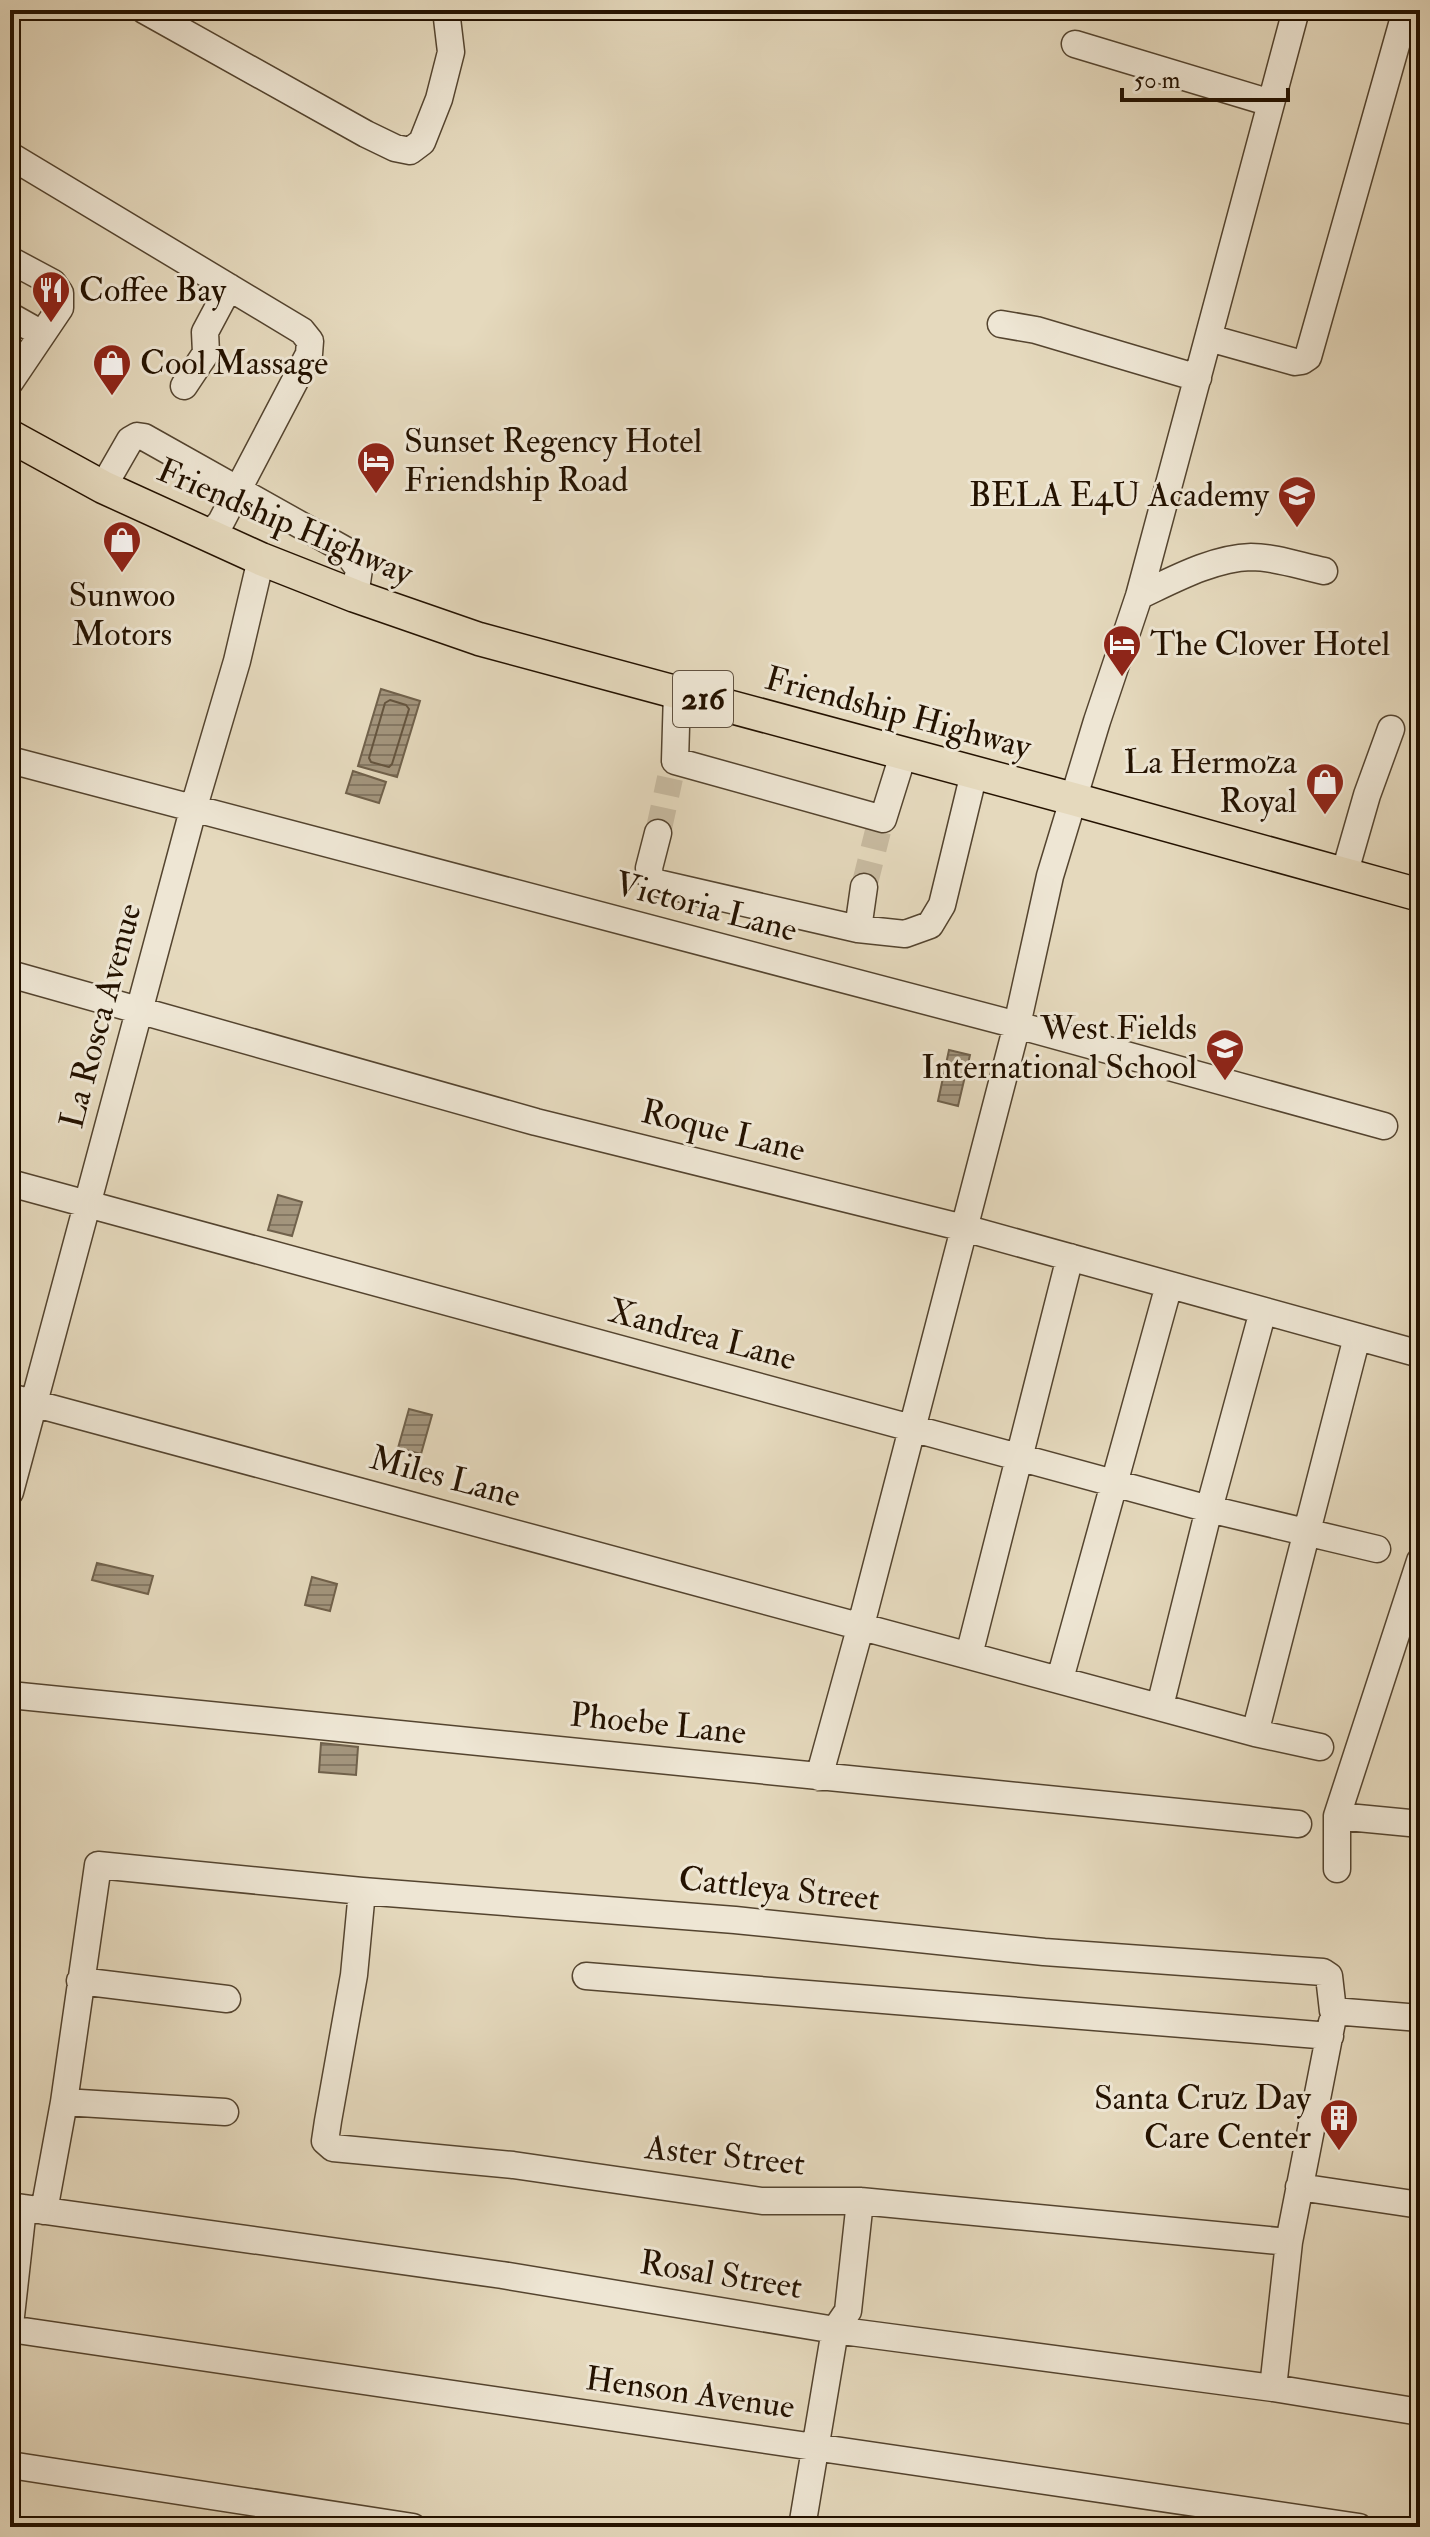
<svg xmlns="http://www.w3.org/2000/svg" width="1430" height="2537" font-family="'IM FELL Double Pica',serif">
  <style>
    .water { fill: url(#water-rules); stroke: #70614b; stroke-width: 2 }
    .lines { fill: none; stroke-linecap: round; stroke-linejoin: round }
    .shore { stroke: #64543e; stroke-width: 2 }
    .minor-tunnel { stroke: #c8bba1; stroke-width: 26; stroke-dasharray: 26 13; stroke-linecap: butt }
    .minor-casing { stroke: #54442f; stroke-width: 29 }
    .major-casing { stroke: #241200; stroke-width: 35 }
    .minor { stroke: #eee6d4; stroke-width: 26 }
    .major { stroke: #e5d9bd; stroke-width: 32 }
    .labels { text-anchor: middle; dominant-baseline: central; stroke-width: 6; stroke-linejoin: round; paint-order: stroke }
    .shield { fill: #eee6d4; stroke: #615240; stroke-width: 2 }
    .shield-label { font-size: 32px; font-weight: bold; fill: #241200 }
    .poi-label { font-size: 34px; fill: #241200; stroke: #eee6d4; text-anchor: start }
    .street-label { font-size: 34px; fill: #241200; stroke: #eee6d4 }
  </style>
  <defs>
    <pattern id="water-rules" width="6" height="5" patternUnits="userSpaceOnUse" patternTransform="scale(2)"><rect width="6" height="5" fill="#a3957d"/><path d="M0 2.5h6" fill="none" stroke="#857864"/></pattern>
  </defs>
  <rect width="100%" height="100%" fill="#e5d9bd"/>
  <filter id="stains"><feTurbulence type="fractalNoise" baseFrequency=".0025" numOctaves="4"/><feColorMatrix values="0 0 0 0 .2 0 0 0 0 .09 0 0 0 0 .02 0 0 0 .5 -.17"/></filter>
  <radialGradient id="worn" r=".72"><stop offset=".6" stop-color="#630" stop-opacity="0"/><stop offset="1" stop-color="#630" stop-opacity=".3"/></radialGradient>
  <path class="water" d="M381,689l39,12 -23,76 -39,-11z
    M353,771l33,11 -7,21 -33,-10z
    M949,1050l21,5 -12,51 -20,-5z
    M278,1195l24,7 -10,34 -24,-6z
    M409,1409l23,6 -11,39 -23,-6z
    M97,1563l56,13 -5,18 -56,-14z
    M312,1577l25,7 -7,27 -25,-6z
    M321,1743l37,4 -2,28 -37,-3z"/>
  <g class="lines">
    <path class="shore" d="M390,700l16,5 3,4 -17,55 -3,3 -18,-5 -2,-4 16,-55z"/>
    <path class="minor-tunnel" d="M658,833l12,-55
      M864,887l14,-56"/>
    <g class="minor-casing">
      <path id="minor" d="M144,10l222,124 29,14 15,3 12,-9 17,-43 12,-47 -5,-42
        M1075,44l196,59
        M14,158l288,173 8,10 -1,13 -88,168 -11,12
        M10,260l43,23 7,10v15l-50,74
        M10,316l32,18
        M1001,324l35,6 162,48
        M1209,338l86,24 7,-1 6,-4 98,-347
        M184,386l22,-33 -1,-21 24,-45
        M103,487l27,-47 7,-4 7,1 201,113 14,19 -4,27
        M1139,596c34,-16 74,-38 112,-39 24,0 49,9 73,14
        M677,692l-2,69 208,58 20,-64
        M10,760l1007,265 367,101
        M658,833l-9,35 1,9 7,6 201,46 47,5 25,-9 12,-20 32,-132
        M1344,875l23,-80 24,-66
        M858,929l6,-42
        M10,974l526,148 428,106 456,126
        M10,1183l1199,326 168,40
        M10,1397l1245,336 65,14
        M10,1492l183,-682 44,-149 24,-102
        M969,1655l101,-398
        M1060,1679l109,-394
        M10,1695l1288,129
        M1160,1706l49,-197 54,-198
        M1255,1733l102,-396
        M819,1777l42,-152 156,-600 33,-149 47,-155 42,-125 157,-586
        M1337,1816l83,8
        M1337,1869v-53l83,-255
        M362,1891l-8,84 -26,146 -3,20 8,7 180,17 249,36h98l429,41
        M586,1976l744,60
        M80,1981l147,18
        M64,2102l161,10
        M1299,2187l121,18
        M10,2206l492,69 333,55 438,58 147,24
        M44,2211l20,-109 34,-237 264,26 373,29 309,32 279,20 6,4 4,35 87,7
        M10,2325l13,-117
        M10,2329l1349,198
        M1273,2388l16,-146 43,-220
        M10,2465l403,62
        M802,2527l33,-197 13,-19 12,-110"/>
    </g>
    <g class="major-casing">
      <path id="major" d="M10,436l93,51 158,72 94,37 124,43 594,160 347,96"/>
    </g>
    <use href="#minor" class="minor"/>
    <use href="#major" class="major"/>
  </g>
  <defs>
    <g id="restaurant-pin" transform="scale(2)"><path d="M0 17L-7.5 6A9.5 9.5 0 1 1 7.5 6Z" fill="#8f2418" stroke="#eee6d4"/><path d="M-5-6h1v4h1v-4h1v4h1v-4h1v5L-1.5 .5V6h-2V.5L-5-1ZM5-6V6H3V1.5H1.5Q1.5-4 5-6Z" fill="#fff"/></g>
    <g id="shop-pin" transform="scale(2)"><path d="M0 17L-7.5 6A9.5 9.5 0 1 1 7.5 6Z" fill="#8f2418" stroke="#eee6d4"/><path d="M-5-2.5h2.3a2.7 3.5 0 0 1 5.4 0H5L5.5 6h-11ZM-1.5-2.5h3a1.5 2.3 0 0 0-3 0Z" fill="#fff"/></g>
    <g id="hotel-pin" transform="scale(2)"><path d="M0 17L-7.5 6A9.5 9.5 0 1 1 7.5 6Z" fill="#8f2418" stroke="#eee6d4"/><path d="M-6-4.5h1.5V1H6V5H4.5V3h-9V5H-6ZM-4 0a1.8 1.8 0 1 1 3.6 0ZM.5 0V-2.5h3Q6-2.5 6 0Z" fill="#fff"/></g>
    <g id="school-pin" transform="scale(2)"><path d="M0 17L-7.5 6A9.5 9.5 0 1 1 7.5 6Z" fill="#8f2418" stroke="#eee6d4"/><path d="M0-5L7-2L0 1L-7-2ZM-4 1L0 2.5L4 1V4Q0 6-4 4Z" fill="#fff"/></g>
    <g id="building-pin" transform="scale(2)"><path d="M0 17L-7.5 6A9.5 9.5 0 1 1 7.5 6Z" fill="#8f2418" stroke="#eee6d4"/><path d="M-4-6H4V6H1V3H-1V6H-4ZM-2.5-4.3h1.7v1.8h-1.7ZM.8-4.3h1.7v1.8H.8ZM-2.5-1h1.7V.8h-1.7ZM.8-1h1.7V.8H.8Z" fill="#fff"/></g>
  </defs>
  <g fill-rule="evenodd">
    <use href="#restaurant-pin" x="51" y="290"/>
    <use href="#shop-pin" x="112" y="363"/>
    <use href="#hotel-pin" x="376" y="461"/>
    <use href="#school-pin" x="1297" y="495"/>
    <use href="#shop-pin" x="122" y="540"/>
    <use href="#hotel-pin" x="1122" y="644"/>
    <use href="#shop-pin" x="1325" y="782"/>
    <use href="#school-pin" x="1225" y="1048"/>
    <use href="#building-pin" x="1339" y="2118"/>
  </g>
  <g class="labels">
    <rect class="shield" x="673" y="671" width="60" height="56" rx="6"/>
    <g class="shield-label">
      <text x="703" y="699">216</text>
    </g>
    <g class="poi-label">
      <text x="79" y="290">Coffee Bay</text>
      <text x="140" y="363">Cool Massage</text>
      <text x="404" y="441">Sunset Regency Hotel<tspan x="404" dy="39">Friendship Road</tspan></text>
      <text x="1269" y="495" text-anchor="end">BELA E4U Academy</text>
      <text x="122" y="595" text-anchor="middle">Sunwoo<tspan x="122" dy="39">Motors</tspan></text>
      <text x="1150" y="644">The Clover Hotel</text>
      <text x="1297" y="762" text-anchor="end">La Hermoza<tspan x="1297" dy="39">Royal</tspan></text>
      <text x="1197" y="1028" text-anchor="end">West Fields<tspan x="1197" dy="39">International School</tspan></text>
      <text x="1311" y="2098" text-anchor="end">Santa Cruz Day<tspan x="1311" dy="39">Care Center</tspan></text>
    </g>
    <g class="street-label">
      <text transform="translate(285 522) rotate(23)">Friendship Highway</text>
      <text transform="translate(898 713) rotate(15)">Friendship Highway</text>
      <text transform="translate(706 907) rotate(15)">Victoria Lane</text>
      <text transform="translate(101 1016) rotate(-75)">La Rosca Avenue</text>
      <text transform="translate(723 1131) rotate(14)">Roque Lane</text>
      <text transform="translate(702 1335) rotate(15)">Xandrea Lane</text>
      <text transform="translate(445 1477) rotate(15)">Miles Lane</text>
      <text transform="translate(658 1724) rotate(6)">Phoebe Lane</text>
      <text transform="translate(779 1889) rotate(6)">Cattleya Street</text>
      <text transform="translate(725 2156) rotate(6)">Aster Street</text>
      <text transform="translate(721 2275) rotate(9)">Rosal Street</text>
      <text transform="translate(690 2393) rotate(8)">Henson Avenue</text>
    </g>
  </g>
  <rect width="1430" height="2537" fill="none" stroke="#e5d9bd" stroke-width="40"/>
  <rect x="12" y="12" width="1406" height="2513" fill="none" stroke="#241200" stroke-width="4"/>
  <rect x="20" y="20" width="1390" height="2497" fill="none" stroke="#241200" stroke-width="2"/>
  <path d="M1122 88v12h166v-12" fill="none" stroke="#241200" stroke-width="4"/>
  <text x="1134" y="88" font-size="24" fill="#241200" stroke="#eee6d4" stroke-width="6" paint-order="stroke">50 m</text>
  <rect width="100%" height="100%" filter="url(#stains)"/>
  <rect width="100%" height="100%" fill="url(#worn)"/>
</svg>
